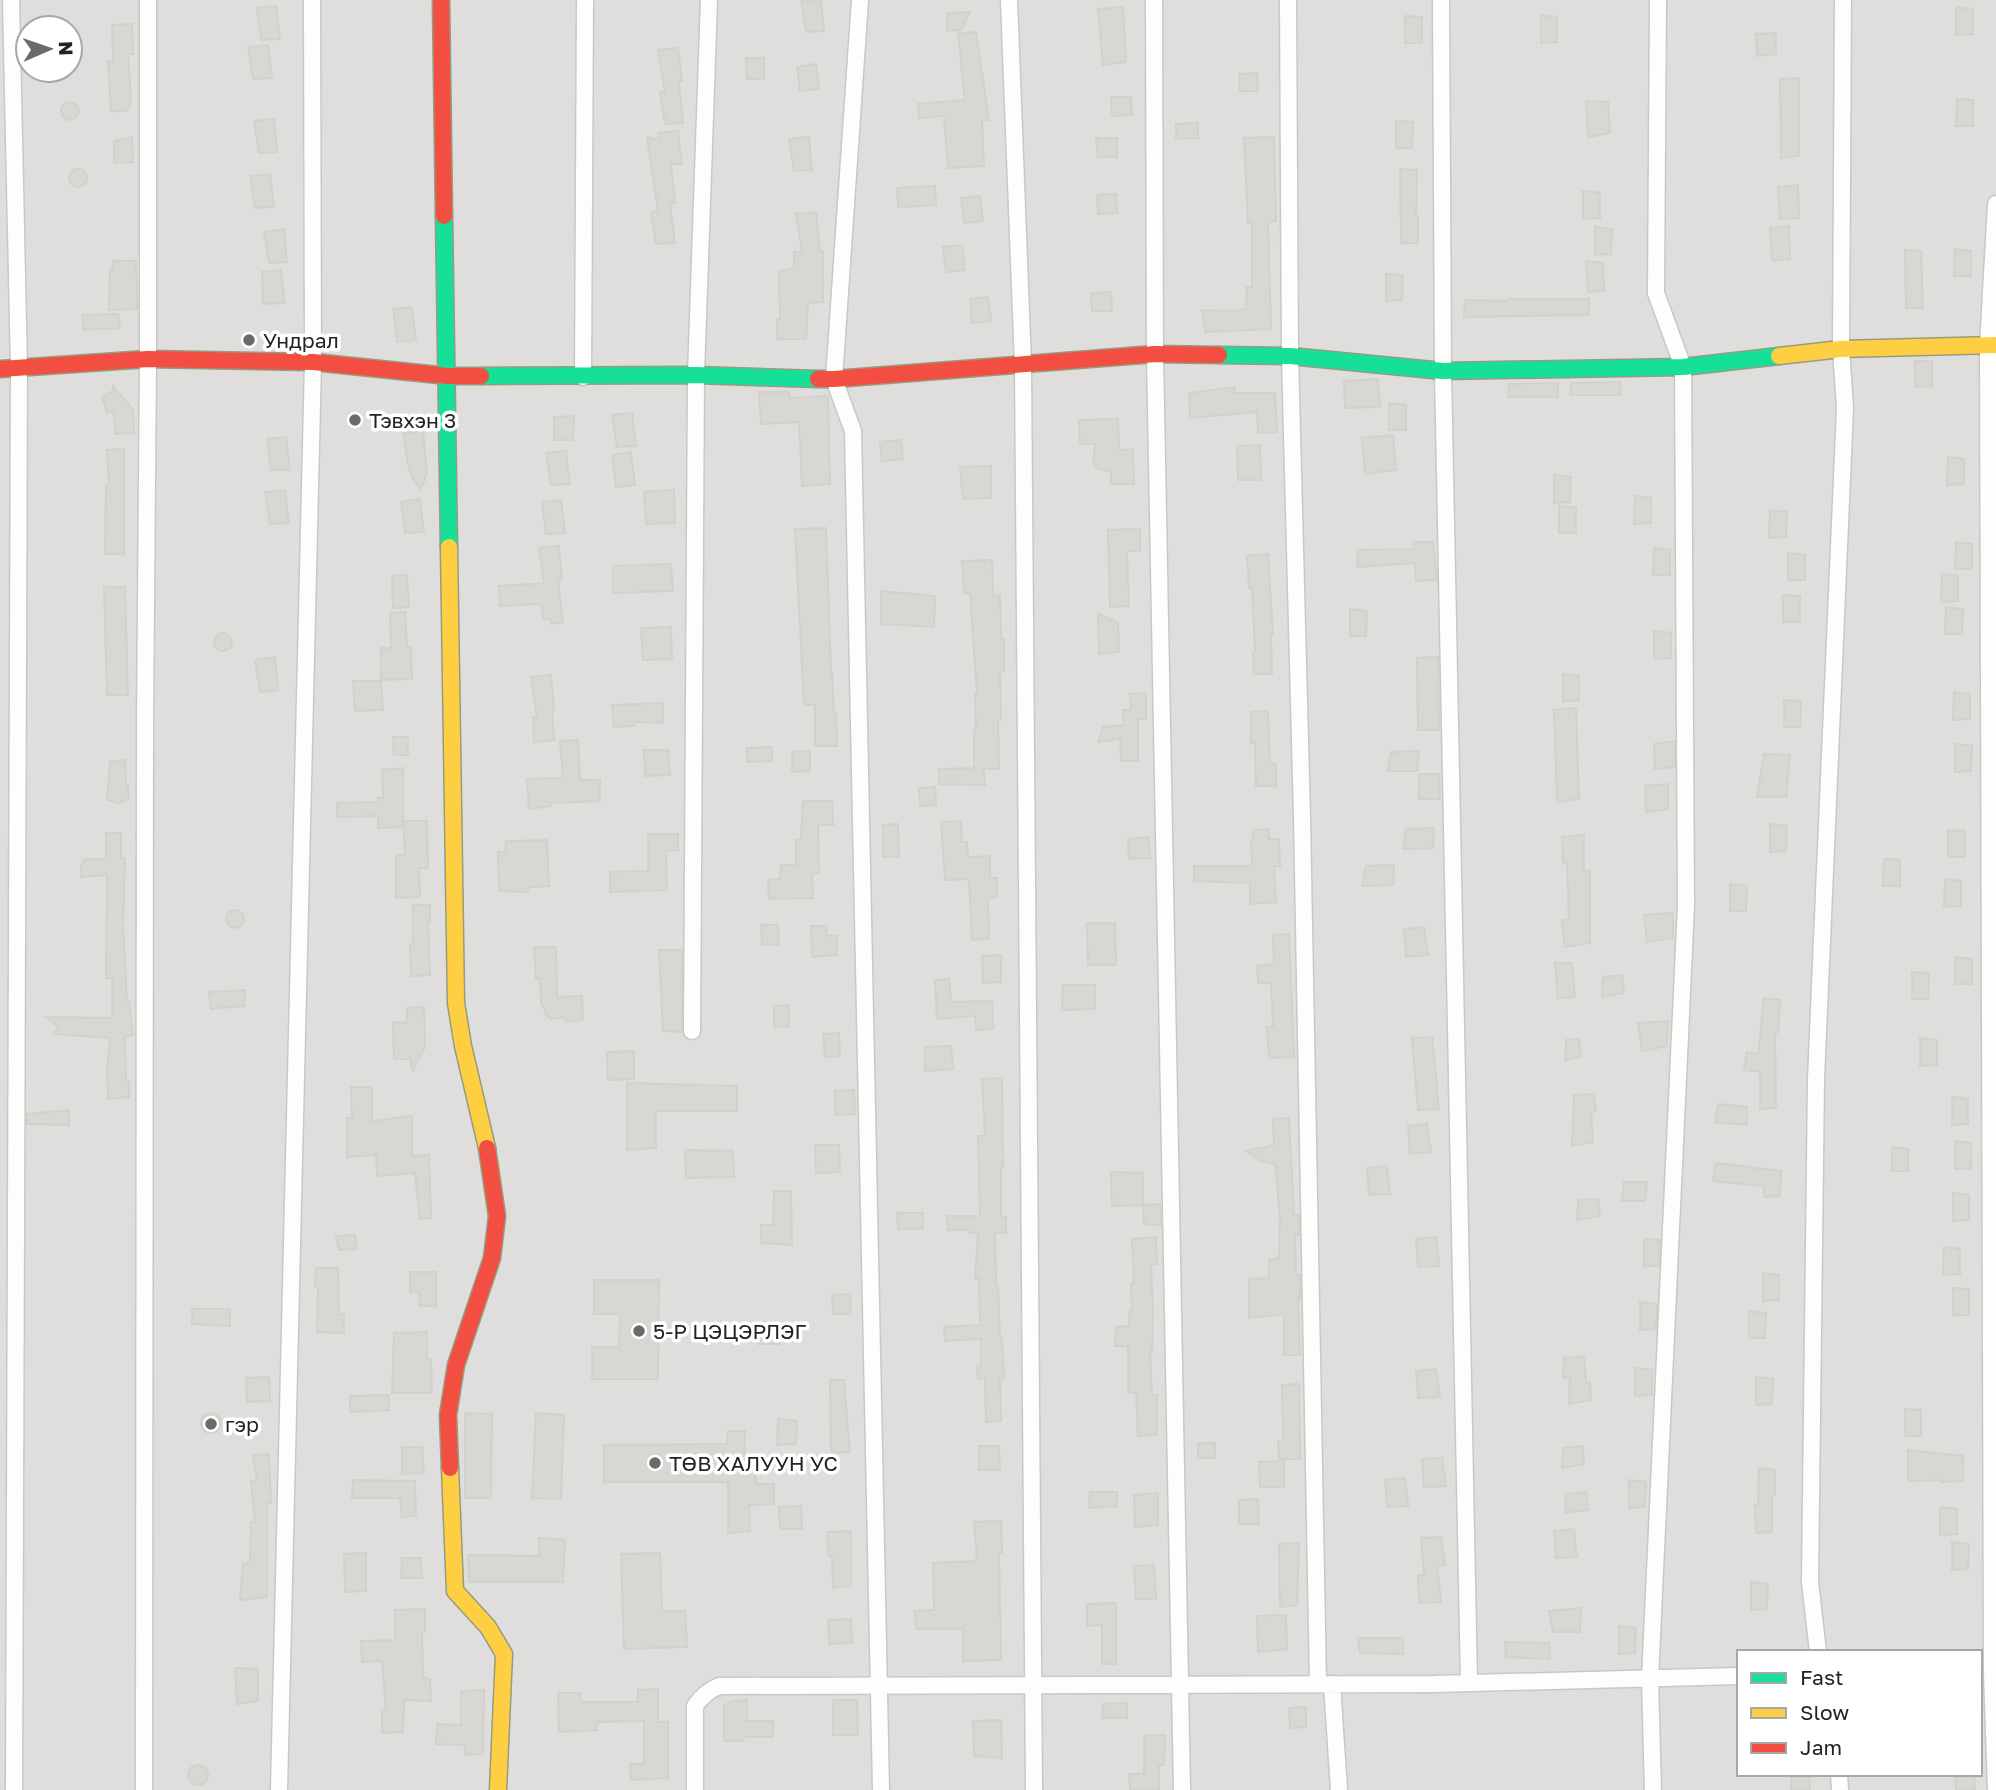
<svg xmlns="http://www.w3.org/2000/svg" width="1996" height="1790" font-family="'Golos Text',sans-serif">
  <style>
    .residential { fill: #dfdedc; fill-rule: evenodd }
    .building { fill: #d8d7d3; stroke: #d3d1cc; stroke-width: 2 }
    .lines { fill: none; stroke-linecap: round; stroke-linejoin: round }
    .street-casing { stroke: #c9c8c7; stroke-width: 19 }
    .fast-casing { stroke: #979c81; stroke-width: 19 }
    .slow-casing { stroke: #979c81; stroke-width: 19 }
    .jam-casing { stroke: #979c81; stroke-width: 19 }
    .street { stroke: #fdfdfc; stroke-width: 16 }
    .fast { stroke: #16e098; stroke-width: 16 }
    .slow { stroke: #ffcf43; stroke-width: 16 }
    .jam { stroke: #f24e42; stroke-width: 16 }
    .poi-dot { fill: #6a6a68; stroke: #fff; stroke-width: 2.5 }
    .labels { text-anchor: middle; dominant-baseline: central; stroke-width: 7; stroke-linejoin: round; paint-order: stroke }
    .poi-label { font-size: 21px; fill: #222; stroke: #fff; text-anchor: start }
  </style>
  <rect width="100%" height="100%" fill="#f0efeb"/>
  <path class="residential" d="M0,0h1996v1790h-1996zM28,28h42v42h-42zM1739,1652h241v122h-241z"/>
  <path class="building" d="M801,0h20l3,31 -18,1z
    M276,6l4,33 -19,1 -4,-32z
    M1123,7l3,55 -23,3 -5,-56z
    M1956,7l17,2v25l-17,1z
    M970,12l-9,18 -14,1v-18z
    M1541,15l16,2v25l-16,1z
    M1405,16l17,1v26h-17z
    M132,24l1,30h-5l3,47 -3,9 -17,2 -3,-51 5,-1 -1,-35z
    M976,32l13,88h-7l2,46 -36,2 -4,-52 -25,2 -1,-14 47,-4 -7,-66z
    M1776,33v21l-19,2 -1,-22z
    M268,45l4,33 -19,1 -5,-32z
    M678,48l4,33h-3l4,42 -18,1 -5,-32h5l-7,-42z
    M746,58h18v21h-17z
    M816,64l3,25 -19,2 -3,-24z
    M1257,73l1,18h-18l-1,-17z
    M1799,78v78l-18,2 -1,-79z
    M1111,97h20l1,18 -20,1z
    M1957,99l16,1v26h-17z
    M1586,101l22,1 2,31 -22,4z
    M61 111a9 9 0 1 1 18 0a9 9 0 1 1-18 0Z
    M274,119l3,33 -18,1 -5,-32z
    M1396,121l17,1 -1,26h-16z
    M1198,123v15l-22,1v-15z
    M678,131l4,33h-11l4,39h-5l5,40 -19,1 -5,-32 7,-1 -11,-74 12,3 -1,-7z
    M132,137l1,25 -19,1v-22z
    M809,137l3,33 -18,1 -5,-32z
    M1274,137l2,84 -8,1 3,107 -66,3 -3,-22 31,1 13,-2 1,-22h5v-64h-4l-4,-85z
    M1096,138h21v19h-19z
    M69 178a9 9 0 1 1 18 0a9 9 0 1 1-18 0Z
    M1400,169l17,1 -1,47h2v26h-17z
    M270,174l4,33 -19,1 -5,-32z
    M1798,185l1,33 -19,1 -2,-32z
    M935,186l1,19 -38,2 -1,-19z
    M1583,191l17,2v25l-17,1z
    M1116,194l1,19 -19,1 -1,-19z
    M980,196l3,25 -19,2 -3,-25z
    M816,212l4,39h3v51l-15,1 -2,36h-29v-20h3l-1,-48 15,-3v-16h8l-6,-38z
    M1789,226l1,33 -18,2 -2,-33z
    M1595,227l17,2 -1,25 -16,1z
    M284,229l3,33 -18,1 -5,-31z
    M962,245l3,25 -19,2 -3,-25z
    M1955,249l16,2v25h-17z
    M1905,250l16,1 2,57h-17z
    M113,261h23l1,48 -28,1 1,-41 3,-1z
    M1586,261l17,2 1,28 -16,1z
    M281,270l4,33 -22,1 -1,-32z
    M1386,274l17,1 -1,25 -16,1z
    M1111,292l1,19h-20l-1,-18z
    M988,297l3,24 -19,2 -2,-24z
    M1508,299h81v16l-125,2 1,-17 43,1z
    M412,307l4,33 -19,2 -4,-33z
    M118,314l2,14 -36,2 -2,-15z
    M1915,361h17v25l-17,1z
    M1378,379l2,28 -35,1 -1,-27z
    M1620,382l1,13h-51l1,-12z
    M1558,383v14h-50l1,-13z
    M113,386l20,24 1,23 -19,1 -1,-23 -7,2 -5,-16 11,-6z
    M1234,387l1,6h40l2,39 -19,1 -1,-21 -67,6 -1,-25z
    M759,392h30l1,6 38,-2 2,88 -28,2 -3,-64 -38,2z
    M1389,403l17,2v25h-17z
    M632,413l4,33 -19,1 -5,-32z
    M574,416l-1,24h-19v-23z
    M1118,419l1,31 14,-1 1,35h-23v-13l-13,-2 -5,-5 2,-20h-15l-1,-24z
    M423,431l4,42 -6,16 -8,-10 -5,-14 -5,-32z
    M1393,435l3,35 -31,4 -3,-36z
    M286,437l4,33h-19l-4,-31z
    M901,440l2,19 -21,2 -2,-19z
    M1260,445l1,35h-23l-1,-34z
    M124,449v105h-19l1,-68h3l-2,-36z
    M566,451l4,33 -19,1 -5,-32z
    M631,452l4,33 -19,2 -4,-32z
    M1948,457l16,2v25l-17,1z
    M991,466v32l-28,1 -3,-32z
    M1554,475l17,2 -1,25 -16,1z
    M285,490l4,33 -19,1 -5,-32z
    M674,490l1,33 -29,1 -2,-32z
    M1635,496l16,2v25l-17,1z
    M420,499l4,33 -19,1 -4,-31z
    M561,500l4,33 -19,1 -4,-32z
    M1559,506l17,2v25h-17z
    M1770,510l17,2 -1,25 -17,1z
    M826,528l5,144h1l2,42h2l1,32h-22v-41h-11l-9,-176z
    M1140,529v22h-13l2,55 -19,1 -2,-77z
    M1414,542h19l4,38 -21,1 -1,-18 -58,4 1,-17 56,-1z
    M1956,542l16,2v25h-17z
    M559,546l3,33 -4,1 5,42 -12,2 -1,-5 -6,1 -3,-16 -41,2 -1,-20 45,-3 -5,-35z
    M1654,548l16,2v25h-17z
    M1788,553l17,2v25h-17z
    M1268,554l5,80h-2l1,40h-18l-1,-22h2l-3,-64h-3l-2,-32z
    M992,560l1,36 7,-1 1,44h3v32h-4l1,49h-3l1,49h-15l1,16 -46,-1v-15l35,-1v-37h2l-1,-38h2l-7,-100h-6l-2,-32z
    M671,564l2,27 -60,2v-27z
    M1942,574l16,2v25l-17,1z
    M407,575l2,32 -16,1 -1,-32z
    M104,587h21l3,108h-21z
    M881,591l54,5 -1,31 -53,-3z
    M1783,595l17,1v26h-17z
    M1946,607l17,2 -1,25h-17z
    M1350,609l17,2 -1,25h-16z
    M405,612l2,35h4l1,32 -31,1v-32h10l-1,-35z
    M1098,613l20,10 1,29 -20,2z
    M671,627l1,32 -29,1 -2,-32z
    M1654,631l17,2v25l-17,1z
    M214 642a9 9 0 1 1 18 0a9 9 0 1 1-18 0Z
    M275,657l3,33 -18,2 -5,-32z
    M1438,657l1,73h-21l-1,-72z
    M1563,674l16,2v25h-16z
    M551,675l3,34h-2l2,31 -20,2 -1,-25h4l-6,-40z
    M353,681h28l2,29 -28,1z
    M1954,692l16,2v25l-17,1z
    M1146,693v26l-8,1v41h-17l-1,-22 -22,3 5,-15 21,-2 -1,-15h8l-1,-16z
    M1784,700l17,1 -1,26h-16z
    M663,703v20l-29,-1v4l-20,1 -2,-22z
    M1576,708l3,91 -22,3 -3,-92z
    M1268,711l2,53h6v22h-20l-1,-43h-4v-31z
    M393,737h15v18h-14z
    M578,740l2,40h20v21l-49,2v3l-22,3 -2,-30 36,-1 -3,-37z
    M1675,741v26l-20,2 -1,-25z
    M1955,744l17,2 -1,25 -16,1z
    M772,747v14l-25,1v-14z
    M644,750h24l2,25 -25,1z
    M810,751v20l-18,1v-20z
    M1419,751l-2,20h-30l4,-19z
    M1764,754l26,1 -4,42h-29z
    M125,760l1,25h2l1,14 -11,4 -11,-3 3,-38z
    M403,768v59l-25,1v-12l-41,1v-14l41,-1v-4h5l-1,-28z
    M1419,774h20l1,25h-21z
    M1668,784v25l-22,3 -1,-26z
    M935,787l1,18 -16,1 -1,-18z
    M803,801h29l1,24h-15l1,48 -7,1 1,24 -44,1 -1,-19 12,-1 1,-14h15v-25h5z
    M403,821h24l1,47h-9l1,29 -24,1v-43h9z
    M961,821l1,21h5l1,15 22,-1v22h7v19l-9,1 1,41 -17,1 -3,-61 -24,1 -4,-58z
    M898,824l1,32 -16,1v-32z
    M1770,824l17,2 -1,25 -16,1z
    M1434,828l-1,20 -30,1 3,-20z
    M1269,829v10h10l1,27h-6l2,36 -26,2v-21l-56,-2v-15h58l-1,-26h2v-10z
    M1948,830l17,1v26h-17z
    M106,833h15v25h4l-2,67 4,77h2l4,33 -8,2 1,45h3v15l-21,2 -1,-27 3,-34 -57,-4 6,-7 -13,-10 66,1v-40h-6l1,-103 -26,2v-11l4,-7h21z
    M648,834h30v16l-12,1 1,39 -57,2v-20l38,-1z
    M1584,835v36l6,-1v73l-25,4 -3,-27 7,-1 -2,-57 -4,1 -1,-26z
    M1149,837l1,21 -21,1 -1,-20z
    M547,840l2,46 -20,1 -2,5 -28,-1 -1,-39h7l1,-11z
    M1884,859l16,1v26h-17z
    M1394,865l-1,20 -31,1 4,-20z
    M1945,879l16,2v25l-17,1z
    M1730,884l17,2 -1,25h-16z
    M413,905h17v18h-2l2,52 -19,1 -1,-32h3z
    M226 919a9 9 0 1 1 18 0a9 9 0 1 1-18 0Z
    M1673,913v25l-26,4 -3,-27z
    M1087,923h28l1,42h-28z
    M761,925h17l1,19 -17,1z
    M811,926h15l1,10h10v19l-25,2z
    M1424,927l4,28 -22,2 -2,-28z
    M1289,934l5,123 -25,1 -2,-31h6l-2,-44h-13l-1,-17 17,-2 -1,-29z
    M534,947h22l1,50 25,-1 1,24 -17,2v-5l-15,2 -5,-4 -3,-10h-2l-1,-26h-4z
    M659,950h23v82l-19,-1z
    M1001,955v27l-18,1 -1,-27z
    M1955,957l17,2v25h-17z
    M1555,963h17l3,34 -17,1z
    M1912,972l17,1 -1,26h-16z
    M1622,975l2,18 -22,4 1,-20z
    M949,979l2,23 41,-1 1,28 -17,1 -1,-14 -38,3 -2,-39z
    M1063,985h32v24l-33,1z
    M245,990l-1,16 -33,3 -2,-17z
    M1764,998l16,2 -2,32h-3l1,76 -16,1v-37l-16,-2 3,-18 11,2z
    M789,1005v21l-15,1v-21z
    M424,1007l1,40 -12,24 -3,-12h-16l-1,-37 14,1v-15z
    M1668,1021l-1,25 -25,5 -4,-28z
    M839,1033l1,23 -15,1 -2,-23z
    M1432,1037l7,72 -21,1 -6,-72z
    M1920,1038l17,2v25l-17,1z
    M1579,1039l2,18 -16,3 1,-20z
    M951,1046l2,23 -28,2v-24z
    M634,1051v28l-26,1 -1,-28z
    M1002,1078l1,89h-2v50h5v16h-11l1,51h2l2,54h2l2,40h-4l1,43 -15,1 -1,-44 -7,1 -1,-13 4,-1v-26l-36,2 -1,-14 36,-2 -1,-46h-4l3,-46h-8l1,-3h-23l-1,-14h33l-2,-80h7l-3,-57z
    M627,1083l110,3v25h-81v37l-29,2z
    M351,1087h21v34l40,-5v40l17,-1 2,63 -11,1 -5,-46 -38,3 -1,-21 -29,2v-39h5z
    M854,1090l1,24 -20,1v-24z
    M1594,1094l2,17 -5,1 2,30 -21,4 2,-51z
    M1952,1097l16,2v25l-16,1z
    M1718,1104l29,3v18l-32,-3z
    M69,1110v15l-42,-1v-10z
    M1289,1118l5,97h5v20h-4l1,40h4v23h-2l2,57h-16v-41l-35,4v-39l20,-1v-19h10l1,-43 -5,-52 -14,-3 -15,-10 28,-6 -1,-26z
    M1427,1124l4,28 -21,2 -2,-28z
    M1955,1141l16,2v25l-16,1z
    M815,1145h24l1,27 -24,1z
    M1892,1147l16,2v22h-16z
    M685,1150l48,1 1,26 -48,1z
    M1716,1163l65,8 -1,25 -16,1v-11l-51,-5z
    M1387,1166l3,28 -21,1 -2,-27z
    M1111,1172l32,1v32l-31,1z
    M1624,1182h23l-2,19h-23z
    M774,1191h17l1,54 -31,-2v-18h12z
    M1953,1193l16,2v25l-16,1z
    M1598,1199l2,17 -23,4 1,-20z
    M1160,1204l1,21 -17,-1 -1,-19z
    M897,1213h26v16h-25z
    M355,1235l2,14 -18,1 -3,-14z
    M1156,1237l1,27h-6l2,46 -1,43h-2l2,42h5v40l-19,1 -2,-43h-8v-47h-13l1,-19 13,-1 1,-17h2l-1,-26h3l-2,-44z
    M1436,1237l3,29 -21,1 -2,-28z
    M1644,1239l16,1 -1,26h-15z
    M1944,1247l16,2v25l-17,1z
    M316,1268h22l1,46h5v19l-27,-1 1,-45h-3z
    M410,1272h26v34h-16l-1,-13 -9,-1z
    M1763,1273l16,2v25l-16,1z
    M594,1280h65l-1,99h-66v-32h27l1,-33h-26z
    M1953,1288l16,1v26h-16z
    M850,1294l1,20h-18l-1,-19z
    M1640,1302l17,2 -1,25 -16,1z
    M192,1309h38v17l-38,-2z
    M1749,1311l17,2 -1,25h-16z
    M779,1322l1,22h-22l-1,-21z
    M427,1332v27h4l1,34h-40l2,-60z
    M1584,1356l2,27h4l1,17 -22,4 1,-27 -7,1 1,-20z
    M1635,1368l17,2v25l-17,1z
    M1436,1369l4,28 -22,1 -2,-27z
    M269,1377l1,24 -23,1 -1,-24z
    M1756,1377l17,2 -1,25 -16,1z
    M830,1380h14l6,72 -19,1z
    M1299,1384l1,75h-21l-1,-18 5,-1 -1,-55z
    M389,1395v15l-39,2v-16z
    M1905,1409l16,1v26h-16z
    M201 1423a10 10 0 1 1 20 0a10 10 0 1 1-20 0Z
    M465,1413l27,1 -1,84h-26z
    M536,1413l28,2 -3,84 -29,-1z
    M778,1419l19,2 -1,23 -19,1z
    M728,1431h17l-1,38 11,-1 1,16h18v20l-25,1 1,26 -22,2v-51h-124v-37l123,-1z
    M1198,1443h17v15h-17z
    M979,1446h20l1,24h-21z
    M1583,1446l1,18 -22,4 1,-20z
    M402,1447h20l2,26 -22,1z
    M1908,1450l55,6v25l-22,1v-2l-33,1z
    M269,1454l2,49h-4v94l-27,3 3,-36 7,-1 1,-41h4l-4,-41h6l-4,-26z
    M1442,1458l4,28 -22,1 -2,-28z
    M1284,1461v26h-24l-1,-25z
    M1759,1468l16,2v25h-3v37l-16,1 -1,-28 3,1z
    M1405,1478l3,28 -21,1 -2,-27z
    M353,1480l62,1 1,35 -14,1 -2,-19h-48z
    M1629,1480l17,2 -1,25 -16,1z
    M1090,1492h27v14l-28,2z
    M1586,1492l2,18 -23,3 1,-19z
    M1158,1493v32l-23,2 -1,-32z
    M1258,1499l1,25h-20v-24z
    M801,1506l1,23h-22l-1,-22z
    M1940,1507l17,2v25l-17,1z
    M1001,1521l1,31 -3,1 2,107 -38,1v-32h-47l-1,-18 19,-1 -1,-47 44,-2 -3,-39z
    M1574,1529l3,28 -21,1 -2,-27z
    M851,1531v55l-18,2 -1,-32 -3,1 -2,-25z
    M1441,1537l4,28 -8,1 4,36 -22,1 -1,-28h6l-3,-37z
    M539,1538l26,2 -2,42h-94l-1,-27 71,1z
    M1952,1542l17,2 -1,25 -16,1z
    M1299,1543l-2,62 -17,2 -1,-63z
    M366,1553v38l-21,1 -1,-38z
    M660,1553l2,58h23l2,36 -63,2 -3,-95z
    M402,1558h19l1,20h-21z
    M1154,1565l2,34h-20l-2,-33z
    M1751,1582l17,2 -1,25 -16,1z
    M1116,1603v61h-14v-39l-15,1v-22z
    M1581,1608l-1,24h-27l-4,-21z
    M425,1609v23h-3l1,45 7,2 1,22 -27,-1 -1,32 -21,1v-23h4l-4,-49 -20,1 -1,-21 34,-1v-30z
    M1286,1615l1,34 -29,3 -1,-36z
    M851,1619l1,24 -23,1 -1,-24z
    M1619,1626l17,2 -1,25 -16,1z
    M1358,1638h45v16l-43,-1z
    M1505,1642l44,1 1,16 -44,-2z
    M235,1668l23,1v32l-21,3z
    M658,1689v33h10v56l-37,2 -1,-16h14v-43l-48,1 1,8 -38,2 -1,-39h22l1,9h57v-12z
    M484,1690l-1,64 -18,1v-10l-29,-1 1,-20 24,1v-34z
    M747,1700v21h26v16h-29l-1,4h-19v-35l7,-5z
    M833,1700h24l1,35h-25z
    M1127,1703v15h-25l1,-14z
    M1306,1707v20l-16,1 -1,-20z
    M1001,1720l1,38 -28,-2 -1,-35z
    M1165,1735l-1,30h-5v25h-29l-1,-16h15v-38z
    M188 1775a10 10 0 1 1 20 0a10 10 0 1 1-20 0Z
    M1791,1774h18l1,16h-19z
    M1955,1774h19l1,16h-19z"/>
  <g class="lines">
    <g class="street-casing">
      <path id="street" d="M11,0l8,369 -5,1421
        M860,0l-26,379 19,52 28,1359
        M1009,0l14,365 11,1425
        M1154,0l1,354 27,1436
        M1288,0l2,356 12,461 16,867
        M1441,0l2,371 26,1312
        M583,377l2,-377
        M692,1031l4,-656 13,-375
        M1818,1652l-8,-70 6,-503 29,-671 -4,-59 2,-349
        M1332,1684l7,106
        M1839,1774l1,16
        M144,1790l1,-1066 3,-365v-359
        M279,1790l34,-1428 -1,-362
        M695,1790v-84c7,-10 13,-15 24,-20l715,-2 305,-8
        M1653,1790l-3,-111 36,-773 -3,-539 -27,-74 2,-293
        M1996,1790l-4,-118 -4,-1326 8,-142"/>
    </g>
    <g class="fast-casing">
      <path id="fast" d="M444,216l5,331
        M1219,355l71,1 153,15 240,-4 96,-11
        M481,376l215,-1 122,4"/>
    </g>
    <g class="slow-casing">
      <path id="slow" d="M1779,356l62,-7 155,-4
        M449,547l7,456 7,43 24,102
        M450,1468l5,123 33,36 16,27 -6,136"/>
    </g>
    <g class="jam-casing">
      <path id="jam" d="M441,0l3,216
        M0,369l148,-10 165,3 135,14h33
        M818,379h16l321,-25 64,1
        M450,1468l-2,-53 8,-50 36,-107 5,-42 -10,-68"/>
    </g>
    <use href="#street" class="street"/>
    <use href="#fast" class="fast"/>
    <use href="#slow" class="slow"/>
    <use href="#jam" class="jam"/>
  </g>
  <g class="poi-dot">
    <circle cx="249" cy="340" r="7"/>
    <circle cx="355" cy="420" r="7"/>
    <circle cx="639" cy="1331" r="7"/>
    <circle cx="211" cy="1424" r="7"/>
    <circle cx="655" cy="1463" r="7"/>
  </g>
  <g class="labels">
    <g class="poi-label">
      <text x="263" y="340">Ундрал</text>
      <text x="369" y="420">Тэвхэн 3</text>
      <text x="653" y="1331">5-Р ЦЭЦЭРЛЭГ</text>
      <text x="225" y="1424">гэр</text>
      <text x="669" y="1463">ТӨВ ХАЛУУН УС</text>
    </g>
  </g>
  <rect x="1737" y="1650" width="245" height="126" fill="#ffffff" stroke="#a7a7a7" stroke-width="2"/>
  <rect x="1751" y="1673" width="35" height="10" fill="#16e098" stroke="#a7a7a7" stroke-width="2"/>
  <text x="1800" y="1685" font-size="21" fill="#222222">Fast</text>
  <rect x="1751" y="1708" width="35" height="10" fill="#ffcf43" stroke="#a7a7a7" stroke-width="2"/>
  <text x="1800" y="1720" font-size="21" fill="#222222">Slow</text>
  <rect x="1751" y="1743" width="35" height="10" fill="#f24e42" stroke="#a7a7a7" stroke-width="2"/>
  <text x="1800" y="1755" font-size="21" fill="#222222">Jam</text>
  <g transform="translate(49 49) rotate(88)"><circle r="33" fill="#ffffff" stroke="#a7a7a7" stroke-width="2"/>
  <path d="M0-5L12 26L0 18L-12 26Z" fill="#6a6a68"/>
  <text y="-10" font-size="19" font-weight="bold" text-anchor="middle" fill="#222222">N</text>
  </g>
</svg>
